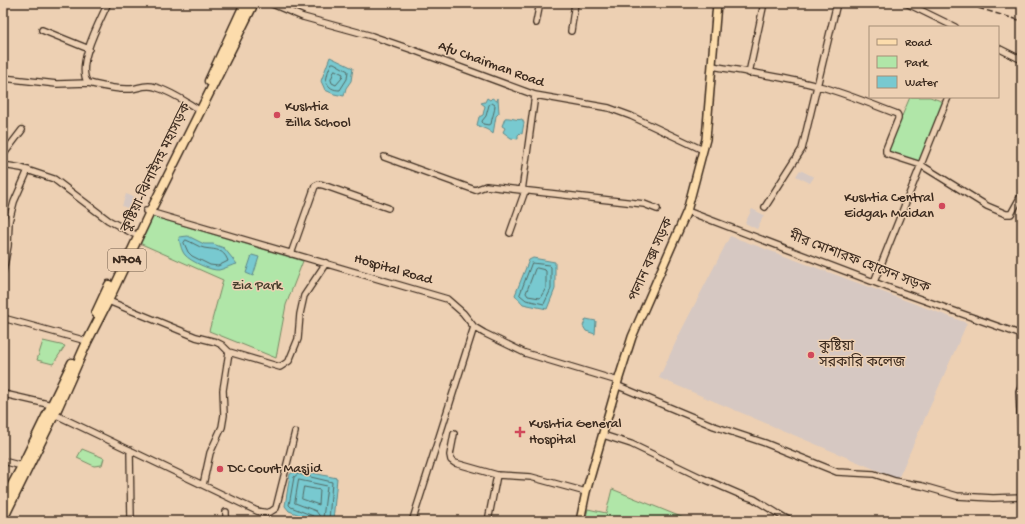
<svg xmlns="http://www.w3.org/2000/svg" width="1025" height="524" font-family="'Gochi Hand','Noto Sans Bengali',sans-serif">
  <style>
    .built { fill: #d6c8c2 }
    .green { fill: #b0e6a8; stroke: #768863 }
    .water { fill: #78c9d0; stroke: #608989 }
    .lines { fill: none; stroke-linecap: round; stroke-linejoin: round }
    .shore { stroke: #536a65; stroke-width: 1 }
    .minor-casing { stroke: #3b2a1e; stroke-width: 8 }
    .major-casing { stroke: #3b2a1e; stroke-width: 10 }
    .highway-casing { stroke: #3b2a1e; stroke-width: 11 }
    .minor { stroke: #edd0b3; stroke-width: 5.5 }
    .major { stroke: #fcdcac; stroke-width: 7 }
    .highway { stroke: #fcdcac; stroke-width: 8 }
    .rail { stroke: #3b2a1e; stroke-width: 1.5; stroke-dasharray: 6 3; stroke-linecap: butt }
    .poi-dot { fill: #d1495b; stroke: #edd0b3; stroke-width: 1.5 }
    .labels { text-anchor: middle; dominant-baseline: central; stroke-width: 3; stroke-linejoin: round; paint-order: stroke }
    .shield { fill: #edd0b3; stroke: #705c4b; stroke-width: 1 }
    .shield-label { font-size: 13px; font-weight: bold; fill: #3b2a1e }
    .street-label { font-size: 14px; fill: #3b2a1e; stroke: #edd0b3 }
    .poi-label { font-size: 14px; fill: #3b2a1e; stroke: #edd0b3; text-anchor: start }
    .park-label { font-size: 14px; fill: #473d2c; stroke: #edd0b3 }
  </style>
  <rect width="100%" height="100%" fill="#edd0b3"/>
  <filter id="ink" filterUnits="userSpaceOnUse"><feTurbulence type="fractalNoise" baseFrequency=".025" numOctaves="2"/><feDisplacementMap in="SourceGraphic" scale="8" xChannelSelector="R" yChannelSelector="G"/><feConvolveMatrix kernelMatrix="1 2 1 2 8 2 1 2 1" color-interpolation-filters="sRGB"/></filter>
  <g filter="url(#ink)">
    <path class="built" d="M800,170l14,7 -4,6 -14,-7z
      M126,194l16,6 -5,12 -15,-6z
      M752,209l12,6 -7,14 -12,-6z
      M730,236l237,87 -69,156 -239,-101 21,-45z"/>
    <path class="green" d="M910,97h20l14,5 -26,61 -31,-11z
      M151,216l152,45 -17,44 -10,53 -67,-27 14,-51 -86,-38z
      M43,341l22,5 -12,18 -16,-4z
      M82,449l22,9 -2,7 -8,1 -17,-8z
      M612,489l79,32h-106l3,-12 18,4z"/>
    <path class="water" d="M330,57l23,11 -2,13 -5,7 -2,8 -10,-2 -9,-4 -4,-9z
      M487,98l3,2 2,-2 5,3 1,-3 1,15 -3,3 -3,18c-6,-6 -10,-5 -16,-9l2,-8 4,-2 2,-9 -4,-3 4,-1z
      M505,118c6,-1 12,3 17,1l2,4 -2,11 -2,-1 -2,2v4l-7,-1 -8,-6 2,-4 -3,-2z
      M188,236l16,8h9l11,4 13,16c-6,1 -13,5 -18,6 -8,1 -29,-9 -34,-15 -4,-5 -5,-12 -6,-18z
      M252,255l7,2 -6,19 -7,-3z
      M533,258l22,4v27l-8,20 -24,-5 -8,-9 14,-35z
      M586,319l10,2 -1,13 -9,-3 -3,-5z
      M298,470l39,8 -4,43h-17l-27,-10 -4,-5 5,-32z"/>
    <g class="lines">
      <path class="shore" d="M332,63h2l14,8 -1,8 -7,11c-7,0 -11,-2 -14,-9l2,-9z
        M335,70l8,4 -1,4 -6,7 -4,-2 -1,-3z
        M492,103l3,2c0,6 -3,12 -4,19l-2,1 -6,-1 -1,-3 4,-5 3,-11z
        M186,240c6,2 12,7 18,8 11,2 19,0 24,13l-10,5 -8,-1 -18,-9 -4,-4 -4,-9z
        M532,263l17,2 2,2v22l-7,15 -18,-4 -6,-5z
        M537,268l8,2 1,1v17l-6,10 -12,-2 -2,-3 9,-24z
        M299,480l28,6 -4,32h-2l-5,-7 -21,-8z
        M304,487l16,3 -1,15 -17,-6z
        M316,521l-3,-5 -22,-9 -2,-2 5,-28 4,-3 34,8 -3,39"/>
      <g class="minor-casing">
        <path id="minor" d="M108,3c-8,18 -33,63 -20,80 14,3 28,7 43,6 8,-1 15,-5 24,-2 15,4 28,13 41,21
          M270,3l33,14 69,19 41,14 122,45 74,13 22,8 72,34
          M906,3l49,24
          M536,23l4,-20
          M42,30l47,19
          M571,31l4,-28
          M998,48l24,12
          M712,66c35,6 72,11 106,20 27,7 53,18 79,28l1,2v3l-12,30v3l1,2 34,11 66,41 19,8h5l11,-20
          M749,73l15,-70
          M3,78l54,6 31,-1
          M3,155l19,-25
          M384,157l91,33 11,-4 158,18 13,5
          M3,165l18,3 33,11 54,41 26,14
          M522,191l13,-96
          M765,207l37,-58 35,-146
          M146,211l301,88 16,14 11,14 10,6 41,20 93,28
          M687,211l205,78 130,46
          M510,233l15,-42
          M291,254l24,-68 4,-2 4,1 65,23
          M3,271l5,-25 1,-25 5,-19 14,-32
          M874,282l74,-185
          M106,300l90,37 20,5 6,3 7,7 51,15 9,-6 9,-22 2,-25 4,-18 22,-33
          M3,318l80,22
          M616,385l98,41 51,17 72,29 37,2 21,7 27,5 35,10 36,2 29,-1
          M1022,385l-3,7 3,58
          M4,394l48,11
          M52,413l205,98c8,2 12,3 19,-3l19,-76
          M454,434l-4,21 1,5 4,3 42,12 -9,46
          M603,435l28,9 71,34 37,16 15,5 36,22
          M130,450l1,71
          M1022,458v1
          M3,461l19,5
          M497,475l34,2 55,15
          M203,485l7,-32 12,-26 2,-12 -1,-25 6,-38
          M226,512v9
          M413,519l61,-192"/>
      </g>
      <g class="major-casing">
        <path id="major" d="M580,521l6,-29 32,-111 14,-44 55,-126 19,-72 11,-136"/>
      </g>
      <g class="highway-casing">
        <path id="highway" d="M209,81l36,-78
          M96,313l13,-28
          M3,502l19,-36 50,-103
          M3,519l55,-112 29,-65 21,-41 42,-89 104,-209"/>
      </g>
      <use href="#minor" class="minor"/>
      <use href="#major" class="major"/>
      <use href="#highway" class="highway"/>
      <path class="rail" d="M961,3l61,18"/>
    </g>
  </g>
  <g class="poi-dot">
    <circle cx="277" cy="115" r="4"/>
    <circle cx="942" cy="206" r="4"/>
    <circle cx="811" cy="355" r="4"/>
    <path d="M518 426h4v4h4v4h-4v4h-4v-4h-4v-4h4z"/>
    <circle cx="220" cy="469" r="4"/>
  </g>
  <g class="labels">
    <rect class="shield" x="108" y="249" width="38" height="22" rx="3"/>
    <g class="shield-label">
      <text x="127" y="260">N704</text>
    </g>
    <g class="street-label">
      <text transform="translate(491 65) rotate(20)">Afu Chairman Road</text>
      <text transform="translate(157 168) rotate(-64)">কুষ্টিয়া-ঝিনাইদহ মহাসড়ক</text>
      <text transform="translate(652 260) rotate(-66)">পলান বক্স সড়ক</text>
      <text transform="translate(859 263) rotate(21)">মীর মোশারফ হোসেন সড়ক</text>
      <text transform="translate(393 270) rotate(16)">Hospital Road</text>
    </g>
    <g class="poi-label">
      <text x="285" y="107">Kushtia<tspan x="285" dy="16">Zilla School</tspan></text>
      <text x="934" y="198" text-anchor="end">Kushtia Central<tspan x="934" dy="16">Eidgah Maidan</tspan></text>
      <text x="819" y="347">কুষ্টিয়া<tspan x="819" dy="16">সরকারি কলেজ</tspan></text>
      <text x="529" y="424">Kushtia General<tspan x="529" dy="16">Hospital</tspan></text>
      <text x="228" y="469">DC Court Masjid</text>
    </g>
    <g class="park-label">
      <text x="257" y="286">Zia Park</text>
    </g>
  </g>
  <rect width="1025" height="524" fill="none" stroke="#edd0b3" stroke-width="16"/>
  <rect x="8" y="8" width="1009" height="508" fill="none" stroke="#3b2a1e" stroke-width="1.5" filter="url(#ink)"/>
  <rect x="869" y="26" width="130" height="72" fill="#edd0b3" stroke="#a68e77"/>
  <rect x="877" y="39" width="20" height="6" fill="#fcdcac" stroke="#a68e77"/>
  <text x="905" y="46" font-size="12" fill="#3b2a1e">Road</text>
  <rect x="877" y="56" width="20" height="12" fill="#b0e6a8" stroke="#a68e77"/>
  <text x="905" y="66" font-size="12" fill="#3b2a1e">Park</text>
  <rect x="877" y="76" width="20" height="12" fill="#78c9d0" stroke="#a68e77"/>
  <text x="905" y="86" font-size="12" fill="#3b2a1e">Water</text>
</svg>
